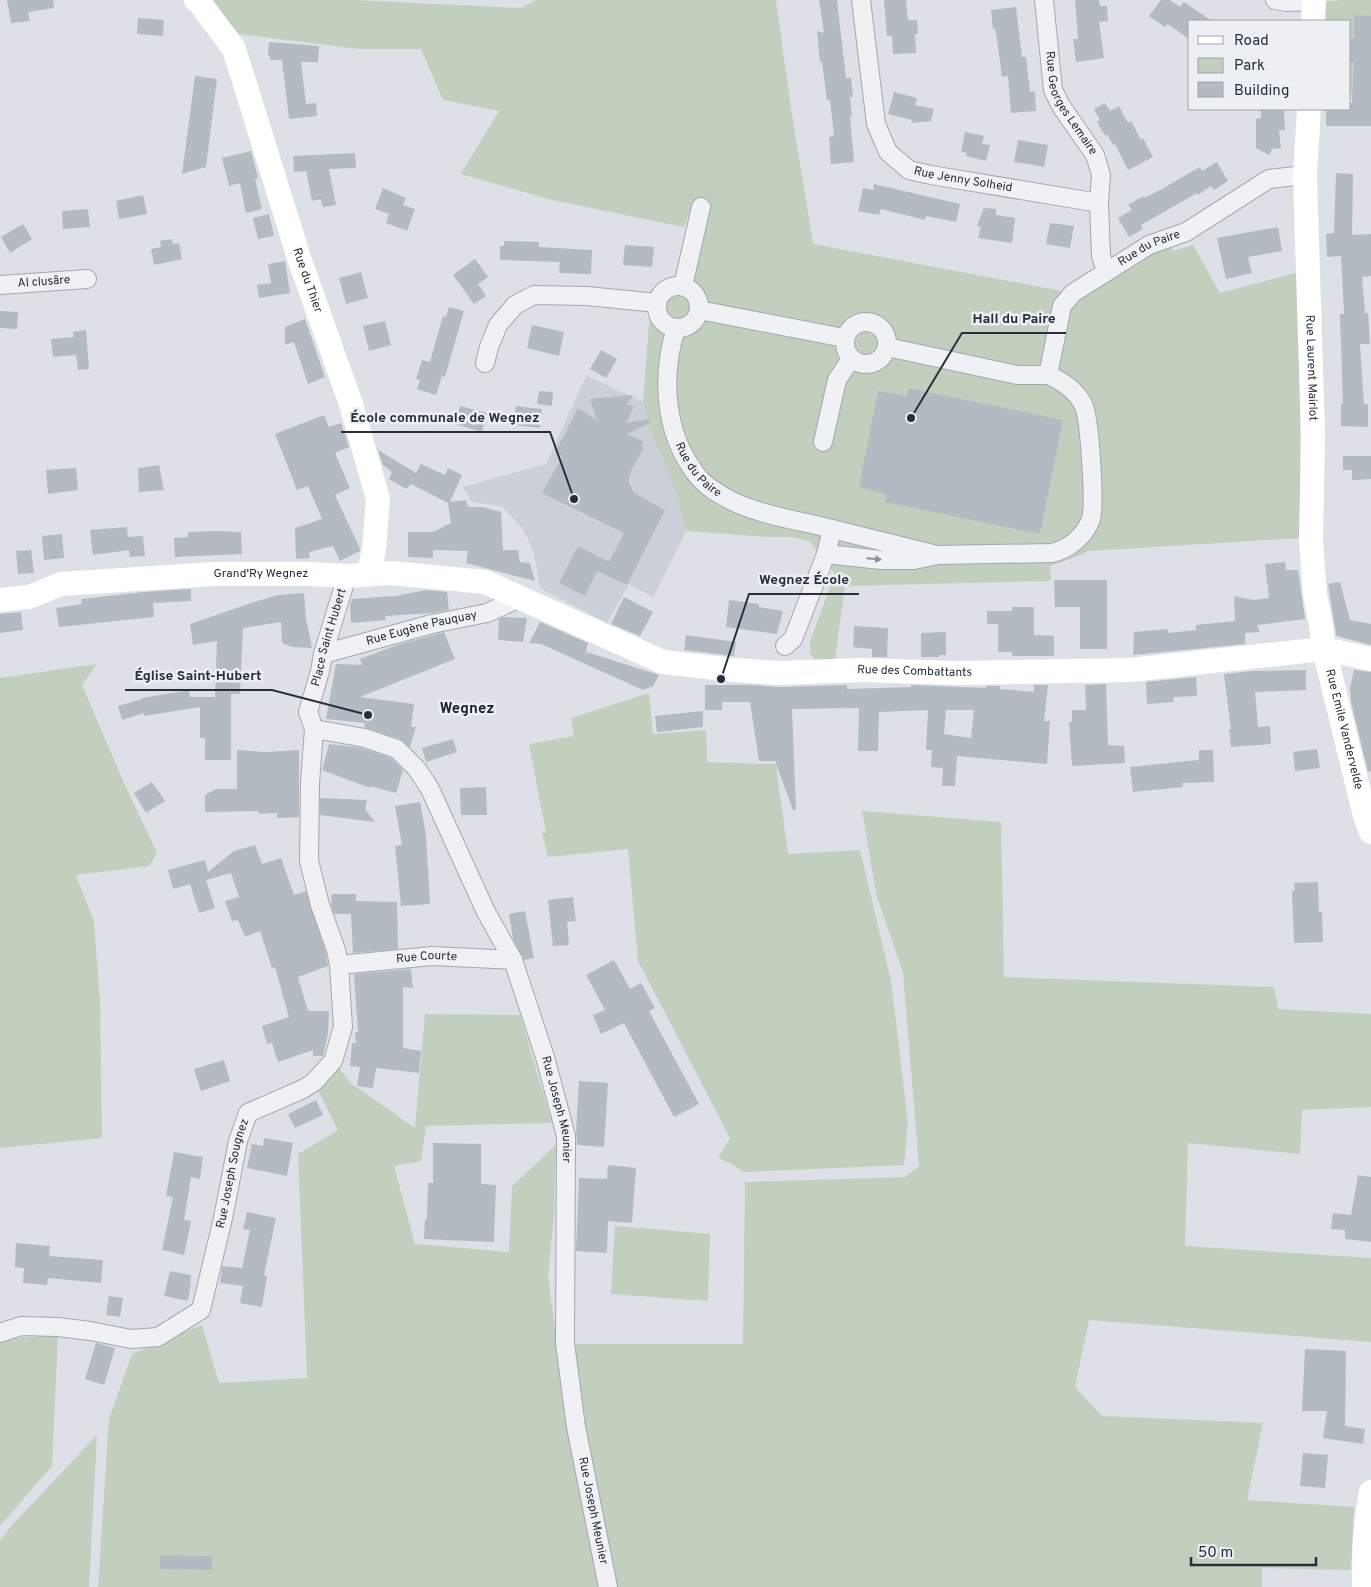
<svg xmlns="http://www.w3.org/2000/svg" width="1371" height="1587" font-family="Overpass,sans-serif">
  <style>
    .built { fill: #cbcfd7 }
    .green { fill: #c3cfbe }
    .building { fill: #b4bac2; fill-rule: evenodd }
    .lines { fill: none; stroke-linecap: round; stroke-linejoin: round }
    .street-casing { stroke: #a3a7af; stroke-width: 20 }
    .street { stroke: #eff1f4; stroke-width: 18 }
    .secondary { stroke: #fff; stroke-width: 24 }
    .oneway { fill: #8b9098 }
    .labels { text-anchor: middle; dominant-baseline: central; stroke-width: 5; stroke-linejoin: round; paint-order: stroke }
    .street-label { font-size: 12px; fill: #272f3b; stroke: #eceff3 }
    .quarter-label { font-size: 15px; font-weight: bold; fill: #1a202c; stroke: #eceff3 }
    .leader { fill: none; stroke: #272f3b; stroke-width: 2 }
    .callout-dot { fill: #272f3b; stroke: #eceff3; stroke-width: 2 }
    .callout-label { font-size: 14px; text-anchor: middle; font-weight: bold; fill: #272f3b; stroke: #eceff3; stroke-width: 5; stroke-linejoin: round; paint-order: stroke }
  </style>
  <rect width="100%" height="100%" fill="#dde0e6"/>
  <path class="built" d="M587,376l56,26 8,31 26,62 9,36 -33,66 -24,-13 -22,39 -67,-35 -6,-35 -11,-24 -21,-23 -30,-4 -9,-15 83,-23 36,-79z"/>
  <path class="green" d="M207,0h147l167,8 15,-8h240l14,101 23,143 260,49 33,-22 64,-25 3,5 20,-6 27,48 79,-21 2,266 -212,13 -18,8 -21,7 1,15 -206,5 -10,73 -20,1 -5,-7v-12l25,-67 -26,-33 -18,-4h-22l-83,-6 -9,-36 -26,-62 -8,-31 8,-104 13,-18 13,-5 32,-66 -17,-4 -8,22 -132,-27 -91,-26 38,-63 -56,-11 -22,-51h-62l-120,-15z
    M1343,0h28v93l-21,1v-73h-29v-19z
    M97,664l-15,21 42,98 33,70 -8,13 -73,9 18,47 6,79 2,137 -102,10v-470z
    M649,693l4,41 53,-4 1,32 69,2 12,90 72,-4 31,131 17,141 -4,43 -159,7 -27,-15 12,-19 -92,-177 -10,-112 -80,8 -6,-25 4,1 -17,-89 45,-8 -3,-18z
    M862,811l139,11 3,155 270,10 4,22 93,5v93l-69,3 -2,44 -112,-11 -3,103 186,12v84l-282,-22 -14,67 27,29 161,7 -16,77 107,7 -3,63 -89,-2v19h-650l-42,-243h173l2,-162 160,-5 14,-11 -16,-193 -27,-79z
    M425,1014l95,1 32,108 -126,3 -5,35 -27,5 21,78 94,8 3,-66 44,-41 -2,70 -6,62 14,101 37,209h-501l11,-168 23,-65 70,-29 17,58 88,-5 -9,-224 40,-24 -20,-40 20,-23 14,17 63,44z
    M615,1226l95,8 -2,67 -97,-7z
    M58,1335l-6,131 -52,60v-187z
    M97,1435l-8,152h-89v-47l15,-18z"/>
  <path class="building" d="M7,0h46l1,8 -26,4 2,9 -19,2z
    M819,0h18l9,78h5l2,19h-3l2,20h-2l4,45 -23,2 -2,-27 5,-1 -4,-36h-3l-5,-38h-2l-3,-31 7,2z
    M884,0h22l2,20h9l1,14h-3l1,19 -23,1 -1,-18h-5z
    M1075,0h24l1,6h7l1,15 -9,1 5,36 -28,4 -3,-23h5z
    M1161,0h9l10,7 4,-5 28,19h-22v19l-22,-16 -3,3 -16,-11z
    M1016,7l6,50h4l4,35 5,-1 1,20 -25,2 -3,-37 -6,1 -5,-38 -2,-10h-2l-2,-19z
    M1354,15l17,1v110h-45v-17h24v-6h2l2,-41 -4,-1v-23h4z
    M138,18l26,2 -1,16 -26,-2z
    M269,42l50,4 -1,16h-17l5,42 10,-1 1,13 -28,3 -7,-59h-12v-4h-2z
    M195,76l22,3 -11,88 -24,7z
    M894,92l23,6 -2,7 19,4 -3,12 -20,2 1,-3 -24,-6z
    M1105,103l5,8 9,-5 9,17 3,-2 10,19 2,-2 10,19 -25,13 -13,-26 -2,1 -6,-11 -2,2 -8,-14 3,-2 -6,-11z
    M1261,109h23l1,21h-6l2,18 -9,1 -3,6 -13,-7v-29l5,-1z
    M965,132l19,4 -2,8 8,1 -4,16 -20,-5 1,-3 -6,-1z
    M1018,140l30,5 -4,22 -30,-5z
    M251,151l7,27 -3,1 7,30 -16,4 -6,-30 -11,3 -7,-28z
    M355,153l1,15 -27,1 7,36 -13,2 -2,-8 -9,2 -6,-30 -12,1 -1,-16z
    M1217,162l11,19 -14,9 -3,-4 -13,9 -1,-2 -56,32 2,4 -14,8 -11,-19 14,-8 -4,-5 15,-9 1,2 16,-8 40,-23 2,4z
    M1336,173l17,1 -1,61 19,-1v42l-9,1 3,36h3l2,31h-10l4,60h4v23l-27,-1v-23l2,1 -3,-90h4l-3,-58 -14,1 -1,-23 8,-1z
    M874,184l86,20 -4,18 -30,-6 -1,4 -44,-11 -2,6 -21,-4 5,-23 10,2z
    M383,188l23,10 -3,7 12,4 -8,22 -21,-8 3,-9 -14,-5z
    M143,195l4,19 -28,5 -3,-18z
    M984,208l12,1v6l19,3 -3,25 -34,-5 3,-11 -4,-1z
    M88,209l2,18 -27,2 -1,-18z
    M269,214l5,22 -16,3 -5,-21z
    M1050,223l24,3 -4,22 -24,-4z
    M23,224l9,15 -22,14 -9,-16z
    M1278,227l4,24 -34,6 4,16 -26,6 -9,-41z
    M172,239l1,5 6,-1 3,16 -28,6 -3,-16 10,-2 -1,-6z
    M504,241l35,1v5l53,3 -1,24 -32,-1 1,-11 -60,-2v-14h4z
    M625,245l29,2 -2,20 -29,-2z
    M475,259l13,18 -10,7 8,12 -12,8 -21,-29z
    M285,261l5,32 -31,5 -2,-13 14,-2 -3,-19z
    M361,272l7,26 -22,6 -7,-26z
    M449,307l15,4 -19,66 -3,-1 -6,19 -19,-6 3,-9 -4,-1 6,-19 8,2 13,-46 3,1z
    M0,311l18,1 -1,17 -17,-1z
    M305,319l20,58 -17,7 -14,-42 -9,3v-18z
    M385,321l6,24 -22,6 -6,-25z
    M532,325l32,7 -5,24 -32,-8z
    M86,330l3,39 -11,1 -2,-15 -23,2 -2,-18 23,-2 -1,-5z
    M601,350l16,9 -11,19 -16,-9z
    M908,388l155,32 -23,114 -155,-32 1,-8 -27,-7 19,-96 29,5z
    M539,391l14,1 -1,14 -15,-2z
    M633,395l-6,9 7,2 -8,17 23,-4 1,4 -23,11 17,8 -3,5 3,1 -14,24 1,1 -3,7 6,13 31,17 -38,75 -30,-14 -12,25 -26,-13 19,-37 31,16 15,-29 -82,-40 21,-37 -8,-3 23,-45 19,12 -7,-21z
    M460,406l27,7 -5,19 -27,-8z
    M516,406l26,3 -2,19 -26,-3z
    M324,415l5,12 12,-4 8,24 -14,6 15,35 -15,7 25,54v2l-20,10 -7,-15 -24,6 1,6 -14,1 -1,-31 27,-9 -14,-33 -11,4 -22,-56z
    M378,450l38,23 5,-9 24,11 3,-7 14,7 -12,27 16,-2 2,7h15l18,5 2,38h15l2,12 10,1 5,18 -69,-18 2,-12 -35,-1v8l-25,-1v-25h25l18,-9 -3,-20 -37,-19 -5,5 -17,-10 3,-7 -9,-7z
    M1343,456h28v23l-19,1v-10h-9z
    M159,465l5,25 -25,2 -1,-24z
    M76,468l2,22 -30,4 -2,-24z
    M127,527l1,10 15,-1 2,20 -15,1 -1,-7 -36,5 -3,-25z
    M216,531l25,1 1,22 -67,3 -1,-19 14,-1v-5z
    M62,534l2,24 -20,2 -2,-24z
    M31,550l3,23 -16,1 -2,-23z
    M1285,562l1,8h12l7,49 -48,6 3,7 -15,1v11l-112,11 1,-23 34,-3v4l28,-3v-5l39,-4 -1,-25 20,4 15,-2 -4,-34z
    M1054,580h53v69h-27v-42h-25z
    M1340,582l10,38 21,4v21l-34,-9 -1,-2 -8,-50z
    M191,589v12l-38,2 1,14 -95,10 -3,-19 26,-4 -1,-5 63,-7z
    M426,590l21,2 2,18 -17,3 -47,3 1,4 -35,3 -1,-18 2,-6 43,-3z
    M304,593l2,26 6,29 -20,-1 -10,-4 -1,-21 -38,6 -3,66h-9v66h-26v-22h-5v-31l-56,9v-3l-22,7 -4,-14 24,-7v-1l47,-8 1,7h25l2,-56 -24,4 -3,-21 64,-22 24,-7z
    M624,597l29,15 -13,24 -29,-12z
    M729,600l30,4v3l24,4 -6,23 -51,-7z
    M1012,607h22v28l20,1v20h-42v-4h-14v-28h-11v-13h25z
    M21,612l2,18 -23,3v-19z
    M504,617l23,1 -4,24 -25,-2 1,-21z
    M540,622l48,21 -3,13 2,-4 72,23 -6,11 -10,4 -102,-46 -12,-1z
    M854,626l34,2 -1,29h-15v-8l-19,-2z
    M444,632l11,27 -95,38 54,7 -3,23h5l-6,20 -10,-8 -36,-12 1,-4 -39,-4 10,-55 26,1 -2,-6 37,-14z
    M946,632v23h-7v2h-18v-24z
    M686,635l50,7 -2,14 -50,-6z
    M1306,670v20l-51,2 3,35 12,-1 1,18 -40,3 -2,-17 2,-1 -7,-55 28,-3z
    M1354,670l17,2v99l-3,1 -17,-70 -1,-14z
    M1196,677l1,19 -24,1 1,5 -27,2 -1,-22z
    M1106,684l2,61 16,1 1,17 -53,3 -3,-44h3v-12h14l-1,-25z
    M705,685h47l28,2 67,-2v4l64,-2v-2l75,3v-2h14v3l34,3v-7h14l-4,36h6l-3,43 -90,-8 -2,30h-13l1,-18 -12,-1 1,-17h-6l2,-40 -49,2 -1,39h-20l1,-43 -67,1 4,101h-3l-18,-49h-16l-9,-59h-28v8h-17zM946,710h28l-3,28 -27,-4z
    M703,711v16l-46,5 -2,-16z
    M453,739l4,13 -31,10 -4,-14z
    M329,744l33,4 29,10 12,12 -7,23 -26,-7v2l-48,-18z
    M1317,749l3,19 -25,3 -2,-19z
    M237,750l28,2 34,-2v67l-22,1v-5l-18,1 -1,-3 -53,1v-17l11,-6h21z
    M1199,750h14l1,32 -32,1 1,4 -50,5 -3,-25 69,-7z
    M152,782l13,19 -19,12 -12,-20z
    M486,787l1,28h-26l-1,-27z
    M320,798l47,2 -2,9 10,13 -55,-7z
    M420,802l6,33 4,69 -29,2 -6,-60 7,-1 -7,-39z
    M255,845l7,19 19,-6 13,37 12,-4 20,62 2,13 -30,11 10,34h21l-1,22 -5,23h-10v-6l-35,12 -6,-19 -5,1 -5,-18 27,-9 -14,-50 -3,1 -12,-37 -15,6 -7,-17 -6,1 -7,-20 14,-4 -8,-24 -25,7 9,28 -16,5 -9,-29 -17,5 -5,-19 37,-10 3,12 26,-21z
    M1318,882l1,30h3l1,30 -29,1 -2,-52 3,-1 -1,-7z
    M332,894h24v7l41,1 1,47 -45,4 -2,-39h-17l-3,-9z
    M573,897l3,24 -9,1 2,23 -16,1 -5,-46z
    M525,911l9,47 -10,2 -11,-21 -4,-25z
    M614,960l16,29 11,-6 14,25 -6,3 50,93 -25,13 -50,-94 -23,11 -8,-19 12,-5 -19,-35z
    M411,969l2,19 -10,-1v61l18,3 -2,22 -43,-5 -3,20 -16,-2 3,-19 -10,-1 2,-23h4l-1,-11h3l-4,-58z
    M224,1060l6,21 -29,10 -7,-22z
    M579,1081l29,2 -4,64 -27,-2 -1,-14z
    M316,1100l7,15 -28,13 -7,-14z
    M264,1138l29,5 -6,33 -40,-8 5,-24 11,2z
    M433,1143l48,1v40l15,1 -2,57 -70,-3 1,-20h2l1,-36h5z
    M174,1152l29,5 -3,22 -9,-2 -7,43 7,1 -7,34 -22,-5 11,-53 -7,-1z
    M608,1165l28,3 -4,55 -24,-2 -1,32 -31,-2 3,-73 28,1z
    M1358,1175l13,2v65l-26,-3v-9l-14,-1 2,-16 18,2z
    M247,1212l29,6 -12,57 3,1 -5,31 -22,-4 3,-17 -23,-3 2,-17 20,2 8,-38 -7,-1z
    M16,1243l34,3 -1,10 54,4 -2,23 -53,-5 -1,7 -24,-2 1,-15 -9,-1z
    M170,1271l21,4 -1,7h1l-3,19 -24,-5z
    M109,1296l14,2 -3,19 -14,-2z
    M96,1343l19,5 -11,37 -19,-6z
    M1305,1349l41,2 -1,75 20,3 -2,15 -40,-6 4,-27h-25z
    M1303,1453l25,2 -3,33 -25,-2z
    M160,1555l52,1v14l-52,-1z"/>
  <g class="lines">
    <g class="street-casing">
      <g id="street">
        <path id="s1" d="M861,0l15,124 12,28 21,18 22,5 168,28 2,53 5,15"/>
        <path id="s2" d="M1044,0l9,90 8,16 34,49 6,20 -2,28"/>
        <path d="M1275,0l12,2 27,-1"/>
        <path id="s3" d="M0,285l87,-6"/>
        <circle cx="678" cy="307" r="21"/>
        <path d="M683,286l18,-79"/>
        <path d="M699,310l145,28"/>
        <circle cx="866" cy="343" r="21"/>
        <path id="s4" d="M676,328c-15,48 -12,105 20,146 9,13 26,22 40,29 30,13 65,18 96,26l-6,25 -33,85 -8,7"/>
        <path d="M887,347l130,28h31"/>
        <path d="M485,363l4,-16 9,-22 17,-20 19,-10 53,1 70,7"/>
        <path d="M823,442l14,-62 14,-21"/>
        <path d="M832,529l101,25"/>
        <path id="s5" d="M826,554l55,6h33l24,-5 114,-2c17,-4 33,-17 39,-34 4,-15 -1,-102 -8,-115 -8,-15 -21,-23 -35,-29l14,-69 11,-13 76,-48 37,-13 83,-53 36,-4"/>
        <path id="s6" d="M323,654l109,-30 55,-11 33,-15"/>
        <path id="s7" d="M314,729l51,9 32,11 20,20 13,20 56,123 27,48 32,97 21,79 -1,207 11,84 32,160"/>
        <path id="s8" d="M339,965l93,-9 81,4"/>
        <path id="s9" d="M0,1333l21,-7 37,1 32,4 41,8 27,-2 43,-27 22,-92 15,-77 10,-28 55,-24 11,-7 19,-21 10,-34 -4,-62 -3,-15 -16,-45 -11,-44 1,-78 4,-54 -6,-17 12,-41 3,-17 24,-78"/>
      </g>
    </g>
    <use href="#street" class="street"/>
    <g class="secondary">
      <path id="s10" d="M196,0l4,3 34,46 66,212 51,143 27,95 -4,50 -5,24"/>
      <path d="M1313,21l1,-21"/>
      <path id="s11" d="M1309,109l-4,66 8,260 -2,105 4,55 6,30 3,24 41,167 6,16"/>
      <path id="s12" d="M0,600l29,-3 32,-13 152,-10h96l38,2 44,-3 94,9 178,80 71,8 45,3 81,-3 96,3 174,-3 194,-21 47,10"/>
      <path d="M1364,1587c-1,-31 1,-64 7,-95"/>
    </g>
  </g>
  <defs><path id="oneway-solid" d="M-6-.8H1V-3.2L6.5 0L1 3.2V.8H-6Z" transform="scale(1.25)"/></defs>
  <use class="oneway" href="#oneway-solid" transform="translate(874 559) rotate(5)"/>
  <g class="labels">
    <g class="street-label">
      <text stroke="none"><textPath href="#s2" startOffset="109">Rue Georges Lemaire</textPath></text>
      <text stroke="none"><textPath href="#s1" startOffset="238">Rue Jenny Solheid</textPath></text>
      <text stroke="none"><textPath href="#s5" startOffset="619">Rue du Paire</textPath></text>
      <text stroke="none"><textPath href="#s10" startOffset="305">Rue du Thier</textPath></text>
      <text stroke="none"><textPath href="#s3" startOffset="44">Al clusâre</textPath></text>
      <text stroke="none"><textPath href="#s11" startOffset="259">Rue Laurent Mairlot</textPath></text>
      <text stroke="none"><textPath href="#s4" startOffset="151">Rue du Paire</textPath></text>
      <text stroke="none"><textPath href="#s12" startOffset="264">Grand'Ry Wegnez</textPath></text>
      <text stroke="none"><textPath href="#s6" startOffset="102">Rue Eugène Pauquay</textPath></text>
      <text stroke="none"><textPath href="#s9" startOffset="949">Place Saint Hubert</textPath></text>
      <text stroke="none"><textPath href="#s12" startOffset="936">Rue des Combattants</textPath></text>
      <text stroke="none"><textPath href="#s11" startOffset="624">Rue Emile Vandervelde</textPath></text>
      <text stroke="none"><textPath href="#s8" startOffset="88">Rue Courte</textPath></text>
      <text stroke="none"><textPath href="#s7" startOffset="484">Rue Joseph Meunier</textPath></text>
      <text stroke="none"><textPath href="#s9" startOffset="351">Rue Joseph Sougnez</textPath></text>
      <text stroke="none"><textPath href="#s7" startOffset="889">Rue Joseph Meunier</textPath></text>
    </g>
    <g class="quarter-label">
      <text x="467" y="709">Wegnez</text>
    </g>
  </g>
  <path class="leader" d="M911 418L962 333H1066M574 499L550 432H341M721 679L749 594H859M368 715L272 690H125"/>
  <g class="callout-dot">
    <circle cx="911" cy="418" r="5"/>
    <circle cx="574" cy="499" r="5"/>
    <circle cx="721" cy="679" r="5"/>
    <circle cx="368" cy="715" r="5"/>
  </g>
  <g class="callout-label">
    <text x="1014" y="323">Hall du Paire</text>
    <text x="445" y="422">École communale de Wegnez</text>
    <text x="804" y="584">Wegnez École</text>
    <text x="198" y="680">Église Saint-Hubert</text>
  </g>
  <rect x="1188" y="20" width="162" height="90" fill="#eceff3" stroke="#9da2a9"/>
  <rect x="1198" y="36" width="25" height="8" fill="#ffffff" stroke="#9da2a9"/>
  <text x="1234" y="45" font-size="15" fill="#272f3b">Road</text>
  <rect x="1198" y="58" width="25" height="15" fill="#c3cfbe" stroke="#9da2a9"/>
  <text x="1234" y="70" font-size="15" fill="#272f3b">Park</text>
  <rect x="1198" y="82" width="25" height="15" fill="#b4bac2" stroke="#9da2a9"/>
  <text x="1234" y="95" font-size="15" fill="#272f3b">Building</text>
  <path d="M1191 1557v8h125v-8" fill="none" stroke="#272f3b" stroke-width="2.5"/>
  <text x="1198" y="1557" font-size="15" fill="#272f3b" stroke="#eceff3" stroke-width="4" paint-order="stroke">50 m</text>
</svg>
